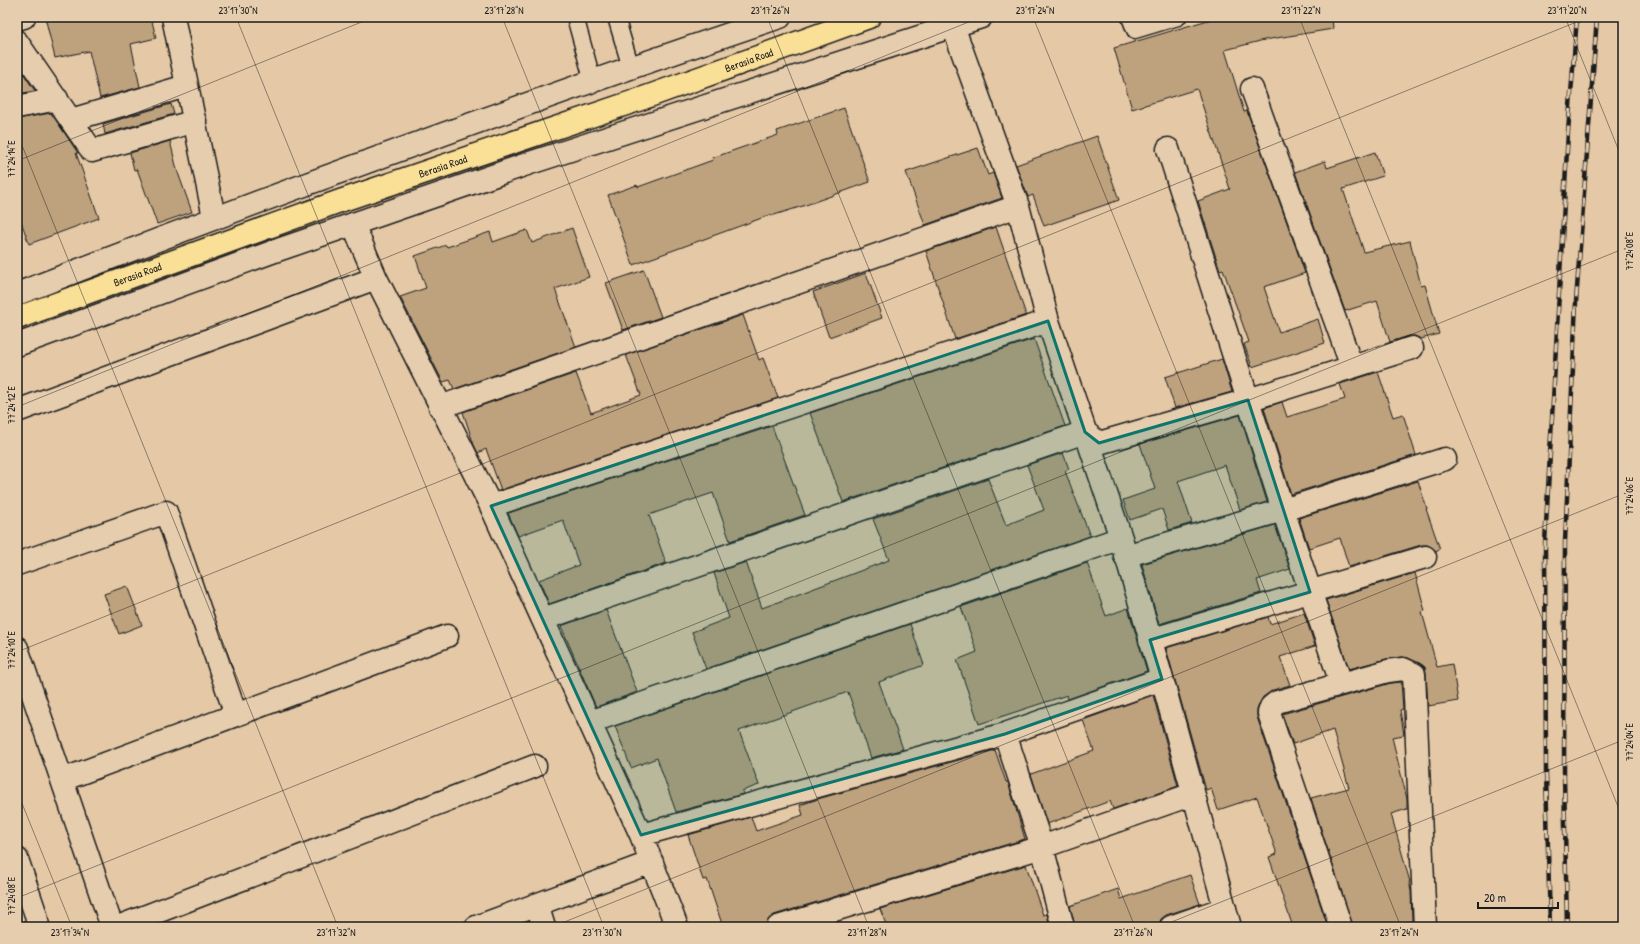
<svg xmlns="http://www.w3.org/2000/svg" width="1640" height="944" font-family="'Patrick Hand',sans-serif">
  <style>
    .building { fill: #bea27e; stroke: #1c1c1c }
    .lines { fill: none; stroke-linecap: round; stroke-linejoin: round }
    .service-casing { stroke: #1c1c1c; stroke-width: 19 }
    .minor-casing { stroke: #1c1c1c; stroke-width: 25 }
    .tertiary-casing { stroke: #1c1c1c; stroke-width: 25 }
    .primary-casing { stroke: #1c1c1c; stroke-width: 25 }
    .service { stroke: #e6cdae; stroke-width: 16 }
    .minor { stroke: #e6cdae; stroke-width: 22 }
    .tertiary { stroke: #e6cdae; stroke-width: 22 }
    .primary { stroke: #fadf96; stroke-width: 22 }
    .rail-casing { stroke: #1c1c1c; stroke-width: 4.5 }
    .rail { stroke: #e6cdae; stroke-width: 3; stroke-dasharray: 9; stroke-linecap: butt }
    .marked { fill: #0f766e; fill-opacity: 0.2; stroke: #0f766e; stroke-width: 3; stroke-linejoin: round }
    .ticks { fill: none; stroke: #1c1c1c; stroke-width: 1; stroke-opacity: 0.45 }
    .labels { text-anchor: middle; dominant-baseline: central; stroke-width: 3.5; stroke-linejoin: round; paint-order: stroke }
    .street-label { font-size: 11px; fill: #1c1c1c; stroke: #e6cdae }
    .neatline { fill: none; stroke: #1c1c1c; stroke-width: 1.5 }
    .ticks-label { font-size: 10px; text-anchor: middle; fill: #1c1c1c }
  </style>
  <rect width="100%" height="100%" fill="#e5c9a6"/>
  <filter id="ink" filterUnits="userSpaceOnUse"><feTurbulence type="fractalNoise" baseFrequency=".025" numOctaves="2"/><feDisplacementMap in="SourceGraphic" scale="8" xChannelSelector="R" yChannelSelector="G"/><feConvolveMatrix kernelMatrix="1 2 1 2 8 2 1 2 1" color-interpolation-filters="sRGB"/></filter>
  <g filter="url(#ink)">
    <path class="building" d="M45,17h106l5,21 -25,6 9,43 -40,11 -11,-47 -34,7z
      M1218,17h114l1,12 -69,11 -39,10 19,62 3,-1 58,162 -41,14 15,45 39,-13 7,24 -73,24 -8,-23 5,-2 -26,-73 -3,1 -22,-69 32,-12 -33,-100 -65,20 -18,-61z
      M17,64l18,27 -18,3z
      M171,104l3,10 -69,20 -2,-10z
      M844,108l26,74 -67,24 -32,10 -1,-1 -137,50 -25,-70 29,-10 1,2 75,-27 -1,-2 66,-23 -1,-4z
      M51,113l27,40h-2l23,65 -70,26 -12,-34v-91z
      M1097,136l22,64 -75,26 -11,-31 -5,2 -12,-32z
      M170,141l7,29 15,42 -35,12 -20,-55 -3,1 -4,-17z
      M978,148l10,27 5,-2 9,25 -77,27 -19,-53z
      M1375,152l8,24 -40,13 21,63 46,-11 11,45 4,-1 14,49 -18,5 -6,-3h-6l-19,6 -13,-41 -32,10 -50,-139 30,-11 2,7z
      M996,227l30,88 -71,24 -29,-88z
      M572,228l17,49 -34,12 21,58 -122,42 -4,-9 -7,2 -43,-85 26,-9 -11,-32 31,-11 1,2 43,-15 3,10 34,-12 5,13z
      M644,270l17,47 -38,13 -17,-47z
      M866,273l16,45 -53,19 -16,-45z
      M743,315l16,45 4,-2 15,40 -277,92 -15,-41 -8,4 -4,-8 -11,-33 113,-39 15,40 50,-18 -15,-40z
      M1034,339l31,87 -222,76 -33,-89z
      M1222,359l10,33 -57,16 -10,-31z
      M1378,372l15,45 10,-3 13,41 -125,39 -27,-86 18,-6 5,15 58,-18 -5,-15z
      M1240,415l27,87 -27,8 -15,-45 -47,16 14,42 -23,7 -7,-21 -32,11 -7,-20 32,-11 -15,-45z
      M772,426l33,89 -75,26 -17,-48 -24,8 -40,14 17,48 -117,41 -10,-24 40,-15 -16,-45 -45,16 -10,-23z
      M1063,453l6,16 -4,2 25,65 -384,133 -14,-37 37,-14 -15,-45 32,-11 16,46 127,-48 -16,-41 115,-40 18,46 38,-15 -17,-45z
      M1418,481l9,28h-1l14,40 -5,2 -7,-6h-7l-72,22 -9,-29 -31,10 -10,-30z
      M1275,525l15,44 -33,11 4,13 -102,31 -17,-60z
      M1087,563l19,53 22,-8 19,63 -79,28 -1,-4 -88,29 -22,-64 20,-8 -16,-45z
      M1415,573l10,38 -3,1 15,55 15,-3 6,37 -30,5 -2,-33 -1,-6 -6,-4 -11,-5 -7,-1 -15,2 -37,10 -23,-69z
      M127,586l15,39 -23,9 -15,-40z
      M606,610l31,82 -41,15 -35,-81z
      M1304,613l11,33 -35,11 10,28 -17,5 -10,7 -6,12v8l71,210h-35l-24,-70 8,-3 -20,-57 -39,13 -7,-22 -5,2 -40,-142 102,-31 2,7z
      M910,624l14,41 -45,17 24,67 -32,9 -23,-66 -109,39 20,54 -17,6 1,3 -67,18 -19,-54 -26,10 -16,-42z
      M1401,682l2,27 -3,1 4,25 -12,2 15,62v10l-16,5 19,68h-1l2,9 1,30 -26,6h-33l-42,-129 38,-10 -16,-58 -40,14 -11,-30 109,-31z
      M1153,695l25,91 -65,23 -3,-8 -63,23 -16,-50 63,-23 -11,-31z
      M995,750l11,32h2l17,57 -251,76 -5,4 -3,8h-43l-16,-48 -4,1 -15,-45 63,-18 5,14 47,-16 -3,-10 21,-7z
      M1026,865l17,50 4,-1 3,13h-163l-7,-18z
      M1190,875l10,29 -34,11 -5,4 -2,7 -84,1 -5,-21 48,-17 3,10z
      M839,922l2,5h-20z"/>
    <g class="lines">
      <g class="service-casing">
        <path id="service" d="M575,17l18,65
          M616,17l15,51
          M1130,17l5,13 43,-13"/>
      </g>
      <g class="minor-casing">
        <path id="minor" d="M173,17l41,200
          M17,19l7,-2
          M953,26l65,180 30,115 73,217 41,141 68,248
          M17,42l75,109 103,-30
          M1252,89l100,278
          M17,107l40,-8
          M71,120l115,-34
          M1168,149l115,361 58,173
          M353,224l23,54 115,228 150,329 36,92
          M440,407l578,-201
          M17,411l359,-133
          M491,506l557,-185
          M1125,556l158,-46 162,-51
          M17,564l149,-52 70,203
          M543,619l542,-187 14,11 149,-43 164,-52
          M1150,640l275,-83
          M17,648l95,279
          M590,722l531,-184
          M1005,734l37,113 21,80
          M62,780l385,-144
          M641,835l364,-101 157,-55
          M17,859l19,56 2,11 -1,1
          M537,905l7,22
          M118,927l417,-161
          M476,927l176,-65
          M778,927l264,-80 151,-53
          M1171,927l54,-19
          M1341,927l-72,-214 2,-6 6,-5 111,-31 15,-2 11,5 11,253"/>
      </g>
      <g class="tertiary-casing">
        <path id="tertiary" d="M17,294c252,-98 506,-191 763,-277
          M17,345l255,-93 258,-89 451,-146"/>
      </g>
      <g class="primary-casing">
        <g id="primary">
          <path id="s1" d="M17,318l323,-117 298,-101 231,-83"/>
        </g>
      </g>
      <use href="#service" class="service"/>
      <use href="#minor" class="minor"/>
      <use href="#tertiary" class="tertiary"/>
      <use href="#primary" class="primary"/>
      <g class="rail-casing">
        <path id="rail" d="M1550,927l-4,-154 -1,-230 23,-411 9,-115
          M1567,927l-3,-152 1,-233 11,-240 21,-285"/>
      </g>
      <use href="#rail" class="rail"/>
    </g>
  </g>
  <path class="marked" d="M1048,321l37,111 14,11 149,-43 62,192 -160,48 12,39 -157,55 -364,101 -150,-329z"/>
  <path class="ticks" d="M236,17l368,910M502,17l367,910M767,17l368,910M1033,17l368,910M1299,17l324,802M1565,17l58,144M17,133l321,794M17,161l357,-144M17,407l964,-390M17,652l1572,-635M17,791l55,136M17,898l1606,-649M552,927l1071,-433M1159,927l464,-187"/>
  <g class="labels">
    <g class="street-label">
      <text stroke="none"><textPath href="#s1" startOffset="776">Berasia Road</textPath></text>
      <text stroke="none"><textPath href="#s1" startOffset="452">Berasia Road</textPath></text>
      <text stroke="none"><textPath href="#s1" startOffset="128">Berasia Road</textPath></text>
    </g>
  </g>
  <rect width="1640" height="944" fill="none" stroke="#e6cdae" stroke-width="44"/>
  <path d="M1478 902v6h80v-6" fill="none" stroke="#1c1c1c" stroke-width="2"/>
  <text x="1484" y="902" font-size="12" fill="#1c1c1c" stroke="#e6cdae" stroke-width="3" paint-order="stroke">20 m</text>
  <rect x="22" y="22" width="1596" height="900" class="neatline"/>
  <g class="ticks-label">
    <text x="238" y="14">23°17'30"N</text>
    <text x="504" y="14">23°17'28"N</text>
    <text x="770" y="14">23°17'26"N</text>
    <text x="1035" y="14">23°17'24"N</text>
    <text x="1301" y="14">23°17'22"N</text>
    <text x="1567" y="14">23°17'20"N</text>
    <text transform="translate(11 159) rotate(-90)" y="4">77°24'14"E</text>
    <text transform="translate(1629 251) rotate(-90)" y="4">77°24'08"E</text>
    <text transform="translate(11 405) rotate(-90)" y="4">77°24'12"E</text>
    <text transform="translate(1629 496) rotate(-90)" y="4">77°24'06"E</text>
    <text transform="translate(11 650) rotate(-90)" y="4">77°24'10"E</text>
    <text transform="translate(1629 742) rotate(-90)" y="4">77°24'04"E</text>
    <text transform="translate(11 896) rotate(-90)" y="4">77°24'08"E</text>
    <text x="70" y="936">23°17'34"N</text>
    <text x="336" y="936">23°17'32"N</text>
    <text x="602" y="936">23°17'30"N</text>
    <text x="867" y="936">23°17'28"N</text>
    <text x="1133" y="936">23°17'26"N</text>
    <text x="1399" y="936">23°17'24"N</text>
  </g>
</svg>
